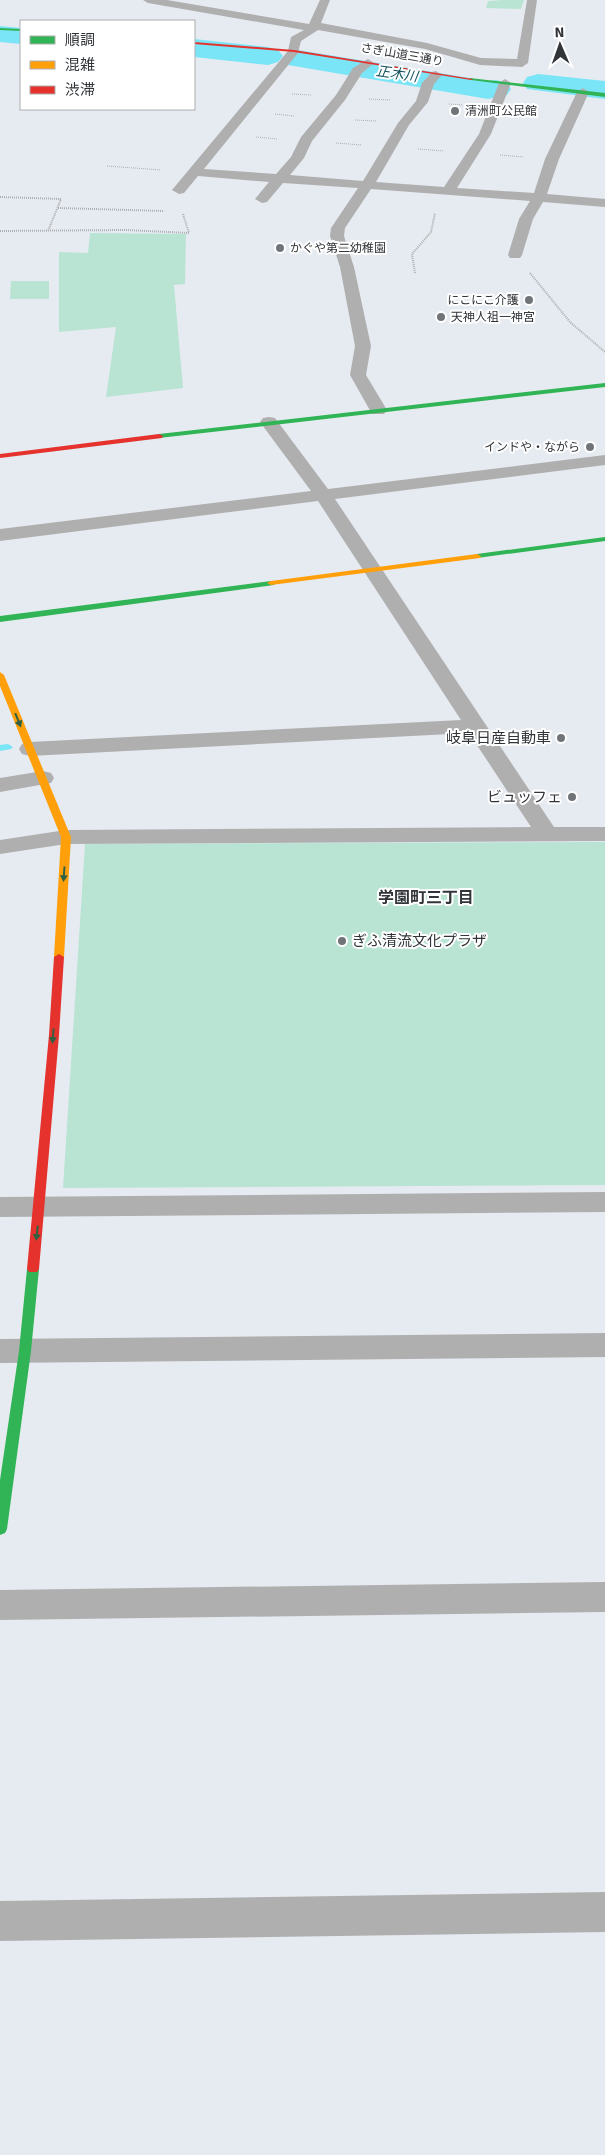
<svg xmlns="http://www.w3.org/2000/svg" width="605" height="2155" font-family="Signika,'Noto Sans JP',sans-serif">
  <style>
    .green { fill: #b9e4d3 }
    .lines { fill: none; stroke-linecap: round; stroke-linejoin: round }
    .stream { fill: #7ae5f6; fill-rule: evenodd }
    .river { fill: #7ae5f6; fill-rule: evenodd }
    .path-far1 { stroke: #aeaeb0; stroke-width: 1; stroke-dasharray: 1 1; stroke-linecap: butt }
    .path { stroke: #aeaeb0; stroke-width: 2; stroke-dasharray: 1 1; stroke-linecap: butt }
    .street { fill: #b0afb0; fill-rule: evenodd }
    .fast { fill: #30b455; fill-rule: evenodd }
    .slow { fill: #ff9f0a; fill-rule: evenodd }
    .jam { fill: #e5322d; fill-rule: evenodd }
    .oneway { fill: #316142 }
    .poi-dot { fill: #707479; stroke: #fff; stroke-width: 2 }
    .labels { text-anchor: middle; dominant-baseline: central; stroke-width: 4; stroke-linejoin: round; paint-order: stroke }
    .far-street-label { font-size: 12px; fill: #313438; stroke: #fff }
    .far-poi-label { font-size: 12px; fill: #313438; stroke: #fff; text-anchor: start }
    .far-water-label { font-size: 14px; font-style: italic; fill: #14535c; stroke: #fff }
    .poi-label { font-size: 15px; fill: #313438; stroke: #fff; text-anchor: end }
    .neighbourhood-label { font-size: 16px; font-weight: bold; fill: #313438; stroke: #fff }
  </style>
  <rect width="100%" height="100%" fill="#e6ebf1"/>
  <path class="green" d="M503,0h21l-3,9 -35,-1 2,-7z
    M90,233l96,1 -1,50 -11,1 9,103 -77,9 10,-70 -57,5v-80l29,1z
    M11,281h38v18h-39z
    M605,842v343l-542,3 22,-344z"/>
  <g class="lines">
    <path class="stream" d="M8,744l5,3 -2,2 -11,2v-6z"/>
    <path class="river" d="M0,26l21,2v16l-21,-2z
      M194,39l74,8 10,3 5,6 -5,6 -10,3 -74,-8z
      M298,50l190,31 8,-1 11,3 4,6 -4,6 -19,4 -200,-34 -5,-6 5,-6z
      M538,74l67,7v18l-78,-10 -4,-6 4,-6z"/>
    <path class="path-far1" d="M292,94l19,1
      M369,99l21,1
      M449,104l14,1
      M275,114l19,2
      M355,120l21,1
      M256,137l21,2
      M336,143l26,2
      M418,149l26,2
      M500,155l24,2
      M107,166l54,4"/>
    <path class="path" d="M0,197l61,2 -13,32
      M58,208l106,3
      M0,231l126,-1 63,3 -6,-19
      M415,273l-3,-19 19,-22 4,-19
      M530,273l40,49 35,30"/>
    <path class="street" d="M143,0h24l142,24 11,-24h10l-9,23 106,20 54,15 36,1 10,-59h10l-9,63 -6,4 -42,-2 -55,-16 -107,-19 -17,11 -3,12 -94,116 72,5 15,-17 10,-20 35,-42 17,-27 15,-9 6,4 -12,10 -17,27 -33,41 -8,17 -14,17 73,6 35,-58 18,-22 6,-18 10,-11 4,-1 6,4 -8,9 -6,18 -19,23 -33,57 68,5 35,-53 20,-51 6,-4 6,4 -20,51 -34,54 77,5 11,-34 32,-67 6,-4 6,4 -30,67 -12,35 58,5v8l-62,-5 -10,17 -11,36 -2,3h-10l-2,-3 11,-36 11,-18 -159,-12 -26,39 -1,8 10,31 17,79 -5,29 21,35 -3,4h-12l-22,-39 5,-29 -15,-79 -10,-31 1,-8 27,-40 -75,-5 -16,19 -5,1 -7,-4 14,-17 -71,-6 -14,17 -5,1 -7,-4 116,-139 3,-14 13,-7 -156,-27z
      M269,417l6,1 53,71 277,-34v10l-270,34 219,328h51v14l-539,3 -66,10v-14l66,-10 465,-3 -62,-94 -439,23 -8,-2 -3,-5 3,-5 8,-2 431,-22 -143,-219 -318,40v-12l311,-38 -51,-69 3,-4z
      M43,771l8,2 3,5 -3,5 -51,9v-14z
      M605,1192v20l-605,5v-20z
      M605,1333v24l-605,6v-24z
      M605,1582v30l-605,8v-30z
      M605,1892v40l-605,9v-40z"/>
    <path class="fast" d="M0,28l21,1v2l-21,-1z
      M469,78l136,15v4l-134,-17z
      M605,383v4l-446,51 -4,-2 4,-2z
      M605,537v4l-128,17 -4,-2 4,-2z
      M271,581l4,2 -1,2 -274,37v-6z
      M33,1264l4,2 2,3 -8,82 -24,178 -2,4 -5,2v-55l19,-129 8,-82 2,-3z"/>
    <path class="slow" d="M477,554l4,2 -1,2 -209,27 -4,-2 4,-2z
      M0,672l4,3 67,162 -7,120 -5,3 -5,-3 7,-120 -61,-151z"/>
    <path class="jam" d="M194,42l100,8 179,29 -2,1 -177,-28 -100,-8z
      M159,434l4,2 -1,2 -162,20v-4z
      M59,954l5,3 -5,78 -20,234 -2,3h-8l-2,-3 22,-234 5,-78z"/>
  </g>
  <defs><path id="oneway-solid" d="M-6-.8H1V-3.2L6.5 0L1 3.2V.8H-6Z" transform="scale(1.25)"/></defs>
  <g class="oneway">
    <use href="#oneway-solid" transform="translate(18 720) rotate(68)"/>
    <use href="#oneway-solid" transform="translate(64 874) rotate(94)"/>
    <use href="#oneway-solid" transform="translate(53 1036) rotate(94)"/>
    <use href="#oneway-solid" transform="translate(37 1233) rotate(96)"/>
  </g>
  <g class="poi-dot">
    <circle cx="455" cy="111" r="5"/>
    <circle cx="280" cy="248" r="5"/>
    <circle cx="529" cy="300" r="5"/>
    <circle cx="441" cy="317" r="5"/>
    <circle cx="590" cy="447" r="5"/>
    <circle cx="561" cy="738" r="5"/>
    <circle cx="572" cy="797" r="5"/>
    <circle cx="342" cy="941" r="5"/>
  </g>
  <g class="labels">
    <g class="far-street-label">
      <text transform="translate(402 55) rotate(10)">さぎ山道三通り</text>
    </g>
    <g class="far-poi-label">
      <text x="465" y="111">清洲町公民館</text>
      <text x="290" y="248">かぐや第二幼稚園</text>
      <text x="519" y="300" text-anchor="end">にこにこ介護</text>
      <text x="451" y="317">天神人祖一神宮</text>
      <text x="580" y="447" text-anchor="end">インドや・ながら</text>
    </g>
    <g class="far-water-label">
      <text transform="translate(397 74) rotate(8)">正木川</text>
    </g>
    <g class="poi-label">
      <text x="551" y="738">岐阜日産自動車</text>
      <text x="562" y="797">ビュッフェ</text>
      <text x="352" y="941" text-anchor="start">ぎふ清流文化プラザ</text>
    </g>
    <g class="neighbourhood-label">
      <text x="426" y="898">学園町三丁目</text>
    </g>
  </g>
  <rect x="20" y="20" width="175" height="90" fill="#ffffff" stroke="#adaeaf"/>
  <rect x="30" y="36" width="25" height="8" fill="#30b455" stroke="#adaeaf"/>
  <text x="65" y="45" font-size="15" fill="#313438">順調</text>
  <rect x="30" y="61" width="25" height="8" fill="#ff9f0a" stroke="#adaeaf"/>
  <text x="65" y="70" font-size="15" fill="#313438">混雑</text>
  <rect x="30" y="86" width="25" height="8" fill="#e5322d" stroke="#adaeaf"/>
  <text x="65" y="95" font-size="15" fill="#313438">渋滞</text>
  <g transform="translate(560 45) rotate(358)" stroke="#ffffff" stroke-width="4" paint-order="stroke">
  <path d="M0-4L9 19L0 12L-9 19Z" fill="#313438"/>
  <text y="-8" font-size="14" font-weight="bold" text-anchor="middle" fill="#313438">N</text>
  </g>
</svg>
